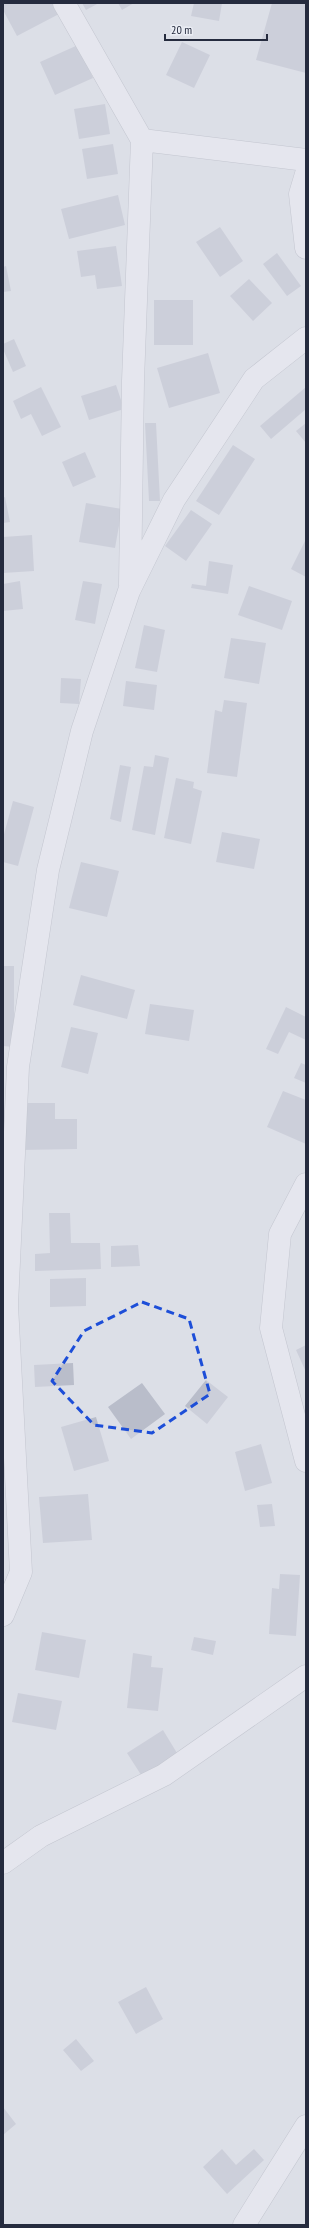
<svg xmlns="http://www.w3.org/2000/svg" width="309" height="2228" font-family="'PT Sans Narrow',sans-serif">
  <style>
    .building { fill: #b9bdca }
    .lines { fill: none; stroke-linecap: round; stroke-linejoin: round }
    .minor-casing { stroke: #a5a9b4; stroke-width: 23 }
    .minor { stroke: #eff0f5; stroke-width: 22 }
    .marked { fill: none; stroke: #1d4ed8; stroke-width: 3; stroke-dasharray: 8 5; stroke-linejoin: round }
  </style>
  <rect width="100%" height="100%" fill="#dcdfe7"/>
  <path class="building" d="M3,3h50l6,11 -42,22 -14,-26z
    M82,3h17l-13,7z
    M118,3h16l-12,7z
    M194,3h28l-3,18 -28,-5z
    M272,3h34v70l-50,-13z
    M182,42l28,13 -16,33 -28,-13z
    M78,45l15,33 -38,17 -15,-33z
    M105,104l5,30 -31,5 -5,-30z
    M113,144l5,30 -31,5 -5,-30z
    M118,195l7,30 -56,14 -8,-30z
    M220,227l23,34 -23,16 -24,-35z
    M116,246l6,40 -25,3 -2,-14 -14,2 -4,-26z
    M277,253l24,33 -14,10 -24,-32z
    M6,266l5,25 -8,1v-25z
    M249,279l23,24 -19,18 -23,-25z
    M154,300h39v45h-39z
    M14,339l12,27 -13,6 -10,-23v-5z
    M208,353l12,40 -51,15 -12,-40z
    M116,385l8,24 -35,11 -8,-24z
    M41,387l20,40 -19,9 -11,-22 -10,5 -8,-18z
    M306,387v22l-35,30 -11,-13z
    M145,423h11l4,78h-11z
    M306,423v20l-10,-12z
    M233,445l22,14 -36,56 -23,-14z
    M85,452l11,25 -23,10 -11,-25z
    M5,497l5,25 -7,1v-25z
    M86,503l36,6 -7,39 -36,-6z
    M191,510l21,14 -26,37 -21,-15z
    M32,535l2,36 -31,2v-36z
    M306,539v38l-15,-8z
    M209,561l24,4 -5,29 -37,-6 1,-4 14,2z
    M20,581l3,28 -20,2v-27z
    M83,581l19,3 -7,40 -20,-4z
    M249,586l43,15 -10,29 -44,-15z
    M144,625l21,5 -8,42 -22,-4z
    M231,638l35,5 -7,41 -35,-6z
    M61,678l20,1 -2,25 -19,-1z
    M126,681l31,4 -3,25 -31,-4z
    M224,700l23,3 -10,74 -30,-4 8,-63 7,2z
    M155,755l14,3 -14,77 -23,-5 12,-64 9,1z
    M120,765l11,2 -10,55 -11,-3z
    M176,778l18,4 -1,6 9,3 -11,53 -27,-6z
    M13,801l21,6 -16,59 -15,-4v-24z
    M222,832l38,7 -6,30 -38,-7z
    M81,862l38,9 -12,46 -38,-9z
    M3,966h11v81l-11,-1z
    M81,975l54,15 -8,29 -54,-14z
    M150,1004l44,6 -5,31 -44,-7z
    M286,1007l20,10v23l-17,-8 -11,22 -12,-5z
    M71,1027l27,6 -10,41 -27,-7z
    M301,1063l5,2v18l-12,-5z
    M283,1091l23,9v44l-39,-17z
    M21,1103h34v16h22v30l-56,1z
    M49,1213h21l1,30h29l1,26 -66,2v-17l15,-1z
    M138,1245l2,21 -29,1v-21z
    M86,1278v28l-36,1v-28z
    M306,1345v27l-10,-22z
    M73,1363l1,22 -39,2 -1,-22z
    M206,1380l22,17 -21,27 -22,-18z
    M142,1383l23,31 -34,25 -23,-32z
    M96,1417l13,44 -35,10 -13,-44z
    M261,1444l11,39 -27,8 -10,-39z
    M88,1494l4,46 -49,3 -4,-46z
    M272,1504l3,22 -15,1 -3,-22z
    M280,1574l20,1 -4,61 -27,-2 3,-46 7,1z
    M42,1632l44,8 -7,38 -44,-8z
    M194,1637l22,4 -3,14 -22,-5z
    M133,1653l19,3 -1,11 12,1 -5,43 -31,-3z
    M18,1693l44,8 -6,29 -44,-8z
    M163,1730l17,28 -35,23 -18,-28z
    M146,1987l17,32 -27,15 -18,-32z
    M76,2039l18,22 -13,10 -18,-21z
    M3,2107l13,17 -13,11z
    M222,2149l14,16 18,-16 10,11 -37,34 -24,-27z"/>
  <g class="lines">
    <g class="minor-casing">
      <path id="minor" d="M64,3l78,137 -9,241 -3,204
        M142,140l164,20
        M306,174l-6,20 6,54
        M306,1184l-26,50 -9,94 35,133
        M3,1615l18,-43 -14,-267 11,-238 30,-197 34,-139 47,-140 45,-91 80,-121 52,-41
        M3,1863l38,-27 123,-61 142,-99
        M244,2225l62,-99"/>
    </g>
    <use href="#minor" class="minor"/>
  </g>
  <path d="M0 0H309V2228H0ZM142,1302l47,17 21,75 -58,39 -58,-8 -42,-44 32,-50z" fill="#dcdfe7" fill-opacity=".55" fill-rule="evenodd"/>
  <path class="marked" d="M142,1302l47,17 21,75 -58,39 -58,-8 -42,-44 32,-50z"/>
  <rect width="309" height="2228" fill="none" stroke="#252b3e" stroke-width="8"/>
  <path d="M165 34v6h102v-6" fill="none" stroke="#252b3e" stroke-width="2"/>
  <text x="171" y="34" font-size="12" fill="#252b3e" stroke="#ebeef5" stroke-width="3" paint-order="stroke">20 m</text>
</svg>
